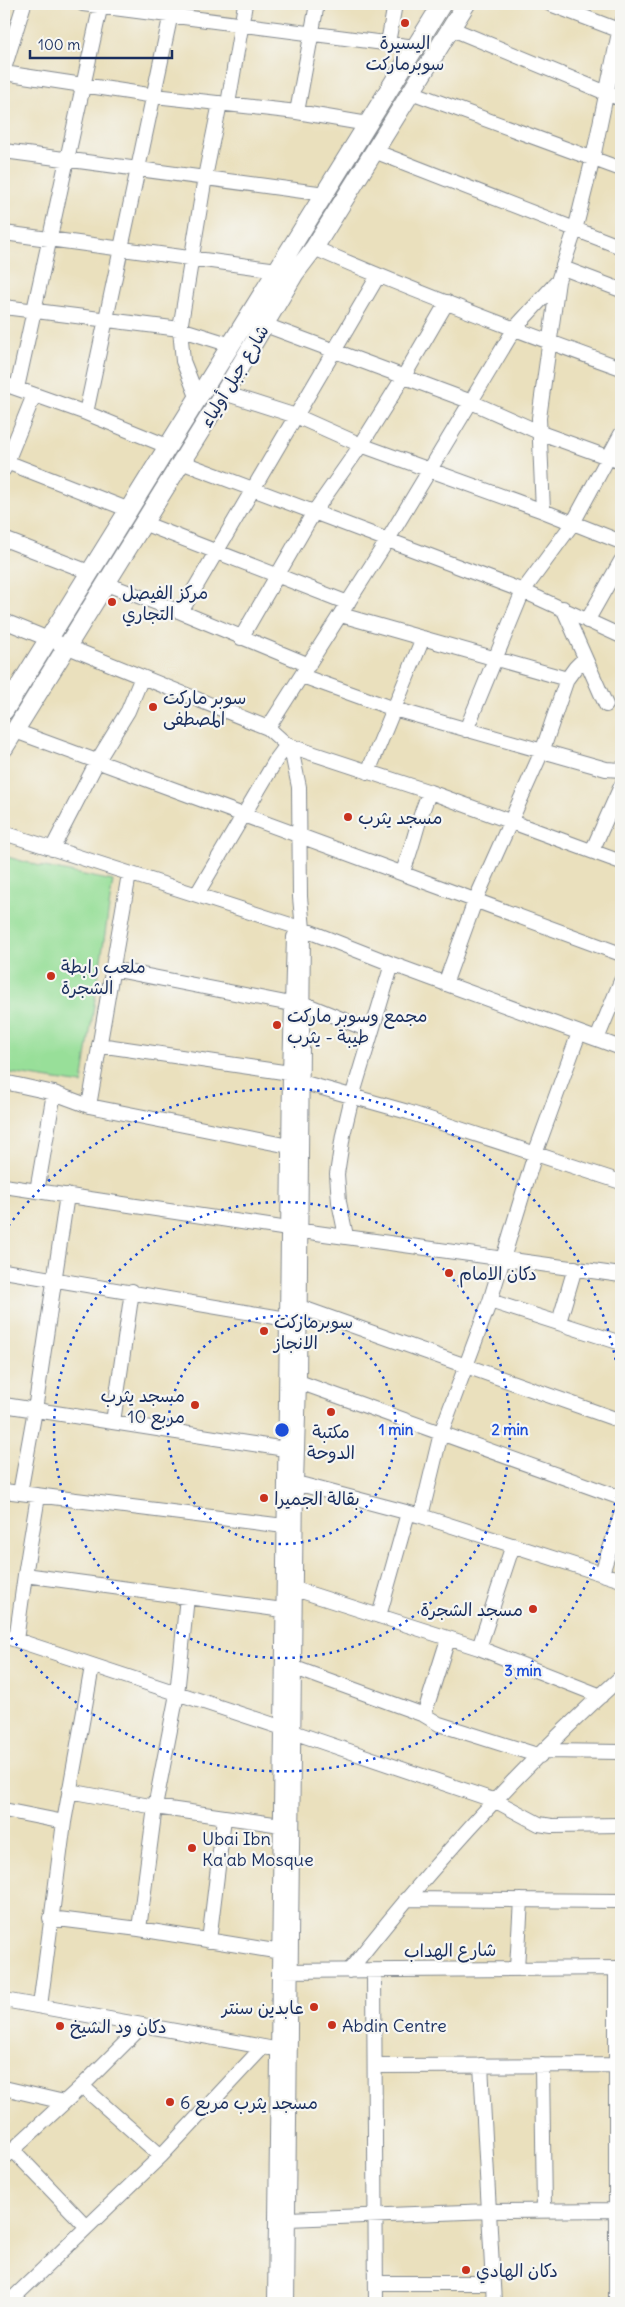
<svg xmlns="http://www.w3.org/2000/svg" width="625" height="2307" font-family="Delius,'Playpen Sans Arabic',sans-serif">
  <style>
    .pitch { fill: #98df99; stroke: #5a877c }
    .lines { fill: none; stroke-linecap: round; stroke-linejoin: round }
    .minor-casing { stroke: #82888e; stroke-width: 16 }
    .major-casing { stroke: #82888e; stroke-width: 20 }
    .minor { stroke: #fff; stroke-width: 14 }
    .major { stroke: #fff; stroke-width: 18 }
    .ring { fill: none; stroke: #1d4ed8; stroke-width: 2.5; stroke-dasharray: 2.5 5 }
    .poi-dot { fill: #c8321e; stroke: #f6f6f2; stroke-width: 2 }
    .labels { text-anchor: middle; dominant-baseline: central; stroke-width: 4.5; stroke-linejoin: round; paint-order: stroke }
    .poi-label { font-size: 18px; fill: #1b2f5e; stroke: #f6f6f2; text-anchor: start }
    .street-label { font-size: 18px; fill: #1b2f5e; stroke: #f6f6f2 }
    .centre { fill: #1d4ed8; stroke: #f6f6f2; stroke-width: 2.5 }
    .ring-label { font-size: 15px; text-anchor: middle; font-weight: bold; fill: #1d4ed8; stroke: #f6f6f2; stroke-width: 4.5; stroke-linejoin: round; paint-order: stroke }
  </style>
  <rect width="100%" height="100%" fill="#f6f6f2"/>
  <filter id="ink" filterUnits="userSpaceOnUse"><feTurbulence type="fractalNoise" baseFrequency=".02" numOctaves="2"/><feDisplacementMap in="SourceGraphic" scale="10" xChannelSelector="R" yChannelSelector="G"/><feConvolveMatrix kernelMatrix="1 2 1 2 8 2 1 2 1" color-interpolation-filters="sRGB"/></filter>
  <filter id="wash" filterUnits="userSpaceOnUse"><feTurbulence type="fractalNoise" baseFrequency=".0096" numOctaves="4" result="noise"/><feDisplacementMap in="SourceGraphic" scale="20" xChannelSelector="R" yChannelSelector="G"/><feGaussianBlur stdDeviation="1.12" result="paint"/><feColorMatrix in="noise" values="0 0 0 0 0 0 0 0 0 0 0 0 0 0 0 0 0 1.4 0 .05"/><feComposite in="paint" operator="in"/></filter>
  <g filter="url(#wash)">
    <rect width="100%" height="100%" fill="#eae0bd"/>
    <path class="pitch" d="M4,856l36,10 73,15 -31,203 -78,-12z"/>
  </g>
  <g filter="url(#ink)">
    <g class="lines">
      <g class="minor-casing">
        <path id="minor" d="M83,4l332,43
          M550,4l71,27
          M450,28l171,71
          M388,43l7,-39
          M4,69l20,-65
          M4,73l151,23 142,16 71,12
          M411,92l210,77
          M228,104l17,-100
          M297,112l20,-108
          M4,151l321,43
          M374,151l247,96
          M4,233l274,37
          M314,248c101,44 204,83 307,120
          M563,268l58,22
          M4,307l176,22 51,16
          M265,325l204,76 72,32 80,29
          M4,384l82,29 81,33
          M17,388l84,-384
          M224,393l72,23 65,29 182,66 78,31
          M198,399l-15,-38 -3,-32 25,-152 15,-74
          M86,413l87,-409
          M4,461l123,48
          M181,462l342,129 98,45
          M4,469l30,-74
          M543,511l-4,-93 19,-137 17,-51 18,-72 28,-135
          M143,523l205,80
          M4,539l85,33
          M106,584l75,28 128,53
          M563,608l43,97
          M181,612l197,-336
          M341,615l226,64
          M4,621l264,107 19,17 6,13 6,29 1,110 3,32 -4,453 -3,101 -9,820
          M587,621l34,-60
          M241,638l73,-126 47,-67 43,-69 43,-74
          M302,676l92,33 212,60 15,1
          M268,728l119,-187 128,-213 43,-47
          M466,730l57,-139 50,-68 48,-89
          M15,731l606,223
          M287,745l143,47 191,70
          M368,772l55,-134
          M4,833l299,96 89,35 229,84
          M52,849l46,-89 30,-49 14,-34
          M592,851l29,-65
          M402,873c12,-26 15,-55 28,-81
          M197,894l79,-134 11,-15
          M112,969l179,35
          M445,984l30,-83 68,-152 24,-70 8,-11 10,-10
          M302,1003l69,28
          M597,1039l24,-58
          M99,1045l191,28
          M4,1082l50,11 35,13 200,40
          M301,1082l107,30 213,70
          M89,1106l40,-232
          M4,1186l284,43 333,46
          M37,1191l17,-98
          M346,1236l-7,-34 -2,-28 6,-39 9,-38 40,-133
          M4,1271l283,48
          M490,1301l131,42
          M300,1307l321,114
          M559,1322l16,-54
          M299,1382l322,116
          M4,1405l281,44
          M113,1422l19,-131
          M296,1483l125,33 200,64
          M4,1491l280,35
          M20,1493l15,-83 32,-215
          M421,1516l20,-83 49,-132 45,-147 44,-121
          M602,1573l19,-58
          M25,1575l258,35
          M295,1589l184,59 122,48
          M379,1616l29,-103
          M4,1636l279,92
          M16,1640l9,-65 13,-79
          M479,1648l34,-103
          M295,1668l129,47 15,9 101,32
          M424,1715l24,-76
          M293,1732l203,69 43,23 13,2 69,-1
          M545,1751l76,1
          M69,1791l86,16 126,18
          M4,1810l60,12
          M406,1899l215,2
          M50,1918l89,11 148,24
          M139,1929l16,-122 22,-113 10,-97
          M209,1941l15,-123
          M517,1968l4,-68
          M616,1968v335
          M280,1971l341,-3
          M349,1971c82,-105 173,-205 272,-294
          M374,1971l2,332
          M4,2000l265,48
          M40,2006l24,-184 28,-155
          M481,2065l13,238
          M542,2065l2,146
          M375,2066l246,-1
          M82,2086l79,70
          M4,2088l60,14
          M12,2149l75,78
          M4,2158l78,-72 61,-61
          M288,2219l202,-8 131,-1
          M376,2283h117
          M8,2303l153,-147 102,-109
          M275,2303l15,-1230 4,-136"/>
      </g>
      <g class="major-casing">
        <path id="major" d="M4,711l438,-707
          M4,748l220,-355 71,-120 19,-25 152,-244"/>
      </g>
      <use href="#minor" class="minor"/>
      <use href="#major" class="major"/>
    </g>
  </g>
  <g class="ring">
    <circle cx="282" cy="1430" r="114"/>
    <circle cx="282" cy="1430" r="228"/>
    <path d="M621 1466A341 341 0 0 1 4 1628M4 1232A341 341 0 0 1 621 1394"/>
  </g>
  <g class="poi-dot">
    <circle cx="405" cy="23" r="5"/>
    <circle cx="112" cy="602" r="5"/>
    <circle cx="153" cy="707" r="5"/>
    <circle cx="348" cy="817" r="5"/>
    <circle cx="51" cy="976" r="5"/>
    <circle cx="277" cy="1025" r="5"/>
    <circle cx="449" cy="1273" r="5"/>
    <circle cx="264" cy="1331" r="5"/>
    <circle cx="195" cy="1405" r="5"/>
    <circle cx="331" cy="1412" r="5"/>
    <circle cx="264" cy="1498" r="5"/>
    <circle cx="533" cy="1609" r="5"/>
    <circle cx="192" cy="1848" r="5"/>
    <circle cx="314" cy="2007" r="5"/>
    <circle cx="332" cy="2025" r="5"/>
    <circle cx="60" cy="2026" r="5"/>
    <circle cx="170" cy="2102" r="5"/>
    <circle cx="466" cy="2270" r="5"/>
  </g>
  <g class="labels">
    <g class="poi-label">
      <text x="405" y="42" text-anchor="middle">اليسيرة<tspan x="405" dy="21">سوبرماركت</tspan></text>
      <text x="122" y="592">مركز الفيصل<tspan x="122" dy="21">التجاري</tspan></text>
      <text x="163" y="697">سوبر ماركت<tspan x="163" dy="21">المصطفى</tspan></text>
      <text x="358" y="817">مسجد يثرب</text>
      <text x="61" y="966">ملعب رابطة<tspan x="61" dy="21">الشجرة</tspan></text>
      <text x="287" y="1015">مجمع وسوبر ماركت<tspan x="287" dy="21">طيبة - يثرب</tspan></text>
      <text x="459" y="1273">دكان الامام</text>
      <text x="274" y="1321">سوبرماركت<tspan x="274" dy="21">الانجاز</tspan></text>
      <text x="185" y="1395" text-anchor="end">مسجد يثرب<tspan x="185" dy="21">مربع 10</tspan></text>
      <text x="331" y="1431" text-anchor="middle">مكتبة<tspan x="331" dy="21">الدوحة</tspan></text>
      <text x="274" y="1498">بقالة الجميرا</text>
      <text x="523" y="1609" text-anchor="end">مسجد الشجرة</text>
      <text x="202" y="1838">Ubai Ibn<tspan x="202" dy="21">Ka'ab Mosque</tspan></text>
      <text x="304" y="2007" text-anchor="end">عابدين سنتر</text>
      <text x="342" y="2025">Abdin Centre</text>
      <text x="70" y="2026">دكان ود الشيخ</text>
      <text x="180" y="2102">مسجد يثرب مربع 6</text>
      <text x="476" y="2270">دكان الهادي</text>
    </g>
    <g class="street-label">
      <text transform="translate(234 376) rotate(-59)">شارع جبل أولياء</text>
      <text transform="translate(450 1950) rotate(-1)">شارع الهداب</text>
    </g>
  </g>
  <circle cx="282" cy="1430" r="8" class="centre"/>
  <g class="ring-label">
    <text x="396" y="1435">1 min</text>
    <text x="510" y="1435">2 min</text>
    <text x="523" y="1676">3 min</text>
  </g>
  <rect width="625" height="2307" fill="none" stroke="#f6f6f2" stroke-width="20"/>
  <path d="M30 50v8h142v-8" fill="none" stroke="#1b2f5e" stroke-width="2.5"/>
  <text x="38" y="50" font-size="15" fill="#1b2f5e" stroke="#f6f6f2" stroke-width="4" paint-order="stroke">100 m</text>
</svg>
